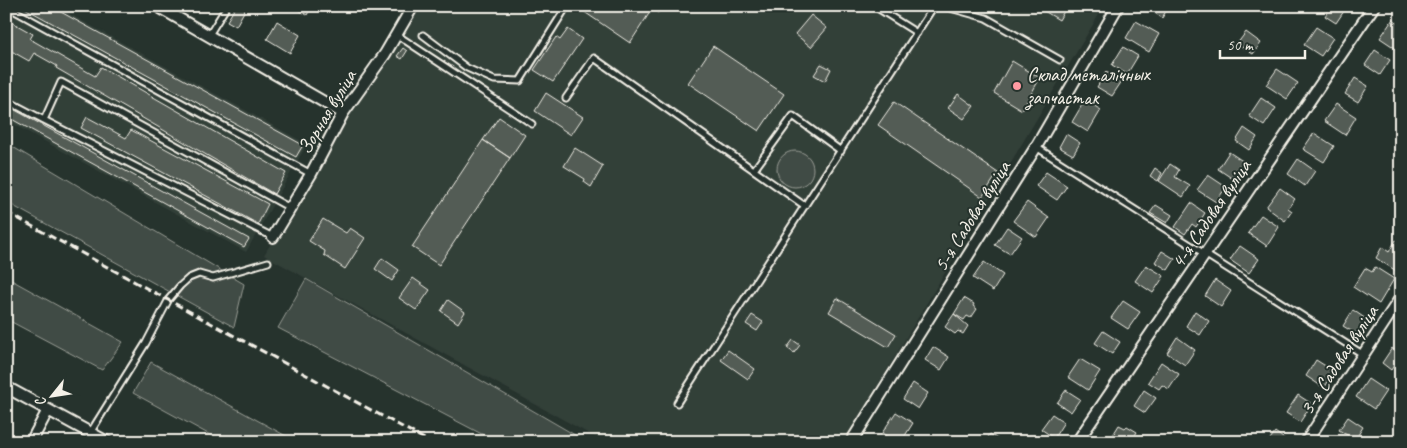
<svg xmlns="http://www.w3.org/2000/svg" width="1407" height="448" font-family="Caveat,sans-serif">
  <style>
    .built { fill: #333f39 }
    .green { fill: #414b45; stroke: #9a9e96 }
    .building { fill: #525c55; stroke: #f4f1e8 }
    .lines { fill: none; stroke-linecap: round; stroke-linejoin: round }
    .lane-casing { stroke: #f4f1e8; stroke-width: 9 }
    .street-casing { stroke: #f4f1e8; stroke-width: 14 }
    .lane { stroke: #26332d; stroke-width: 5 }
    .street { stroke: #26332d; stroke-width: 10 }
    .rail { stroke: #f4f1e8; stroke-width: 3; stroke-dasharray: 8 4; stroke-linecap: butt }
    .poi-dot { fill: #ff9aa2; stroke: #26332d; stroke-width: 2 }
    .labels { text-anchor: middle; dominant-baseline: central; stroke-width: 4; stroke-linejoin: round; paint-order: stroke }
    .poi-label { font-size: 20px; fill: #f4f1e8; stroke: #26332d; text-anchor: start }
    .street-label { font-size: 20px; fill: #f4f1e8; stroke: #26332d }
  </style>
  <rect width="100%" height="100%" fill="#26332d"/>
  <filter id="ink" filterUnits="userSpaceOnUse"><feTurbulence type="fractalNoise" baseFrequency=".02" numOctaves="2"/><feDisplacementMap in="SourceGraphic" scale="10" xChannelSelector="R" yChannelSelector="G"/><feConvolveMatrix kernelMatrix="1 2 1 2 8 2 1 2 1" color-interpolation-filters="sRGB"/></filter>
  <g filter="url(#ink)">
    <path class="built" d="M6,6h49l252,138 -61,108 -240,-132z
      M414,6h690l-260,436h-240l-340,-187z"/>
    <path class="green" d="M6,143l238,141 -10,43 -228,-125z
      M777 169a18 18 0 1 1 36 0a18 18 0 1 1-36 0Z
      M6,277l117,65 -21,28 -96,-51z
      M306,279l281,163h-90l-219,-114z
      M151,362l146,80h-74l-90,-49z"/>
    <path class="building" d="M21,6h29l253,139 -7,12z
      M236,6h11l-11,20 -9,-5z
      M292,6h20l-5,9z
      M582,6h81l-5,7 -6,-4 -22,34 -50,-34z
      M1036,6h31l-8,14z
      M1145,6h24l-7,12z
      M1331,6l15,2 -10,15 -11,-7z
      M811,15l16,13 -16,19 -16,-13z
      M6,19l27,15 -3,5 65,37 6,-9 185,106 -12,21 -218,-126 1,-2 -23,-13 -5,8 -23,-13z
      M1393,19l8,6v20l-3,5 -18,-12z
      M277,21l23,14 -10,18 -23,-14z
      M1136,21l23,13 -10,18 -23,-14z
      M1316,27l17,11 -12,18 -17,-11z
      M568,29l14,10 -29,43 -19,-12 22,-33 4,3z
      M1246,32l15,11 -8,11 -16,-10z
      M713,46l71,48 -25,37 -71,-48z
      M1123,47l15,9 -11,18 -15,-9z
      M403,48l4,3 -5,8 -5,-3z
      M1375,50l15,10 -10,15 -15,-10z
      M1012,61l28,17 -18,32 -28,-17z
      M821,64l10,5 -6,12 -11,-6z
      M1277,69l21,14 -11,16 -21,-14z
      M1106,72l16,9 -10,15 -15,-9z
      M1355,78l13,8 -10,16 -13,-8z
      M546,93l37,24 -12,18 -36,-24z
      M958,94l16,12 -10,13 -16,-11z
      M1261,98l15,10 -12,18 -15,-10z
      M1085,100l16,10 -13,22 -16,-10z
      M894,102l104,71 -16,24 -104,-72z
      M1336,104l20,13 -11,18 -21,-14z
      M6,105l243,134 -5,8 -238,-131z
      M87,117l39,21 5,-8 137,74 -10,20 -177,-96z
      M499,117l26,18 -15,23 -27,-18z
      M1244,128l13,9 -8,13 -13,-9z
      M1314,133l20,13 -10,16 -21,-13z
      M1066,134l14,9 -7,12 -14,-8z
      M483,140l27,18 -71,107 -27,-18z
      M575,148l28,18 -12,21 -7,-5 1,-3 -21,-13z
      M1229,152l15,10 -11,17 -15,-10z
      M1298,159l17,12 -10,15 -17,-12z
      M1170,164l9,6 -4,7 15,9 -7,11 -24,-16z
      M1155,168l7,5 -4,8 -8,-5z
      M1046,172l21,14 -10,14 -21,-14z
      M1208,175l18,12 -10,15 -19,-12z
      M1280,188l15,11 -7,9 4,3 -7,10 -19,-14z
      M1027,202l22,16 -13,19 -23,-16z
      M1191,203l14,10 -9,14 -4,-3 -7,10 -10,-7z
      M1156,205l16,10 -5,8 -17,-10z
      M1261,215l18,12 -12,19 -19,-13z
      M323,219l23,14 4,-5 15,10 -20,31 -21,-14 1,-4 -16,-10z
      M1007,227l15,10 -12,17 -15,-9z
      M1396,240l5,3v31l-25,-16 6,-11 7,5z
      M1240,246l19,13 -10,14 -19,-13z
      M1162,251l13,8 -7,11 -13,-8z
      M382,258l17,12 -7,11 -17,-12z
      M984,262l19,13 -10,16 -20,-13z
      M1146,265l18,11 -11,17 -18,-12z
      M1375,267l19,12 -15,25 -26,-17 12,-19 7,4z
      M413,278l17,12 -14,20 -17,-12z
      M1215,280l16,11 -10,16 -16,-11z
      M837,298l59,36 -8,13 -59,-35z
      M964,298l10,6 -1,2 4,3 -6,9 -4,-2 -3,4 -10,-6z
      M448,300l17,12 -7,11 -17,-12z
      M1123,301l17,11 -12,17 -17,-11z
      M1353,310l13,9 -10,15 -13,-8z
      M1195,311l14,10 -9,14 -14,-9z
      M954,314l14,12 -5,8 -5,-3 -3,3 -10,-7z
      M752,315l11,7 -6,9 -11,-7z
      M1103,331l17,11 -8,12 -17,-11z
      M1177,337l18,13 -10,15 -18,-12z
      M793,340l7,5 -6,8 -7,-5z
      M933,347l16,10 -8,13 -16,-10z
      M1392,348l9,7 -10,15 -9,-7z
      M728,350l27,19 -7,10 -27,-19z
      M1080,359l20,12 -12,19 -20,-13z
      M1316,360l19,12 -11,16 -18,-12z
      M1161,362l18,12 -10,15 -7,-4 -3,4 -11,-7z
      M1368,379l18,12 -12,18 -18,-12z
      M913,383l15,10 -10,16 -15,-10z
      M1066,390l14,9 -9,13 -14,-9z
      M1144,390l12,8 -11,15 -11,-7z
      M1298,395l14,9 -12,18 -14,-9z
      M896,412l17,11 -12,19h-6l-13,-9z
      M1052,414l12,8 -10,16 -13,-9z
      M1348,417l15,10 -8,13 -16,-10z
      M1119,425l6,3 2,-2 10,6 -6,10h-15l-5,-4z
      M1275,432l12,9v1h-19z
      M990,434l12,8h-17z"/>
    <g class="lines">
      <g class="lane-casing">
        <path id="lane" d="M6,6l305,168
          M874,6l43,27
          M943,6l43,12 74,42
          M209,35l18,-29
          M397,35l135,89
          M423,35l44,33 27,12 26,1 47,-75
          M566,98l28,-40 211,148
          M6,100l38,20
          M1036,147l328,208
          M754,170l39,-54 48,35
          M273,237l-229,-117 17,-38 229,126
          M677,403l257,-397
          M90,433l56,-90 23,-44 11,-13 9,-8 10,-4 14,4 55,-16"/>
      </g>
      <g class="street-casing">
        <path id="street" d="M157,6l186,107
          M273,237l38,-63 32,-61 42,-59 28,-48
          M6,387l101,55
          M31,442l17,-32
          M851,442l185,-295 82,-141
          M1077,442l297,-436
          M1306,442l95,-145"/>
      </g>
      <use href="#lane" class="lane"/>
      <use href="#street" class="street"/>
      <path class="rail" d="M6,212l424,230"/>
    </g>
  </g>
  <circle class="poi-dot" cx="1017" cy="86" r="5"/>
  <g class="labels">
    <g class="poi-label">
      <text x="1027" y="74">Склад металічных<tspan x="1027" dy="23">запчастак</tspan></text>
    </g>
    <g class="street-label">
      <text transform="translate(327 112) rotate(-59)">Зорная вуліца</text>
      <text transform="translate(1211 214) rotate(-56)">4-я Садовая вуліца</text>
      <text transform="translate(972 216) rotate(-58)">5-я Садовая вуліца</text>
      <text transform="translate(1339 360) rotate(-57)">3-я Садовая вуліца</text>
    </g>
  </g>
  <rect width="1407" height="448" fill="none" stroke="#26332d" stroke-width="25"/>
  <rect x="12" y="12" width="1382" height="423" fill="none" stroke="#f4f1e8" stroke-width="2" filter="url(#ink)"/>
  <g transform="translate(52 396) rotate(240)" stroke="#26332d" stroke-width="4" paint-order="stroke">
  <path d="M0-4L9 19L0 12L-9 19Z" fill="#f4f1e8"/>
  <text y="-8" font-size="14" font-weight="bold" text-anchor="middle" fill="#f4f1e8">С</text>
  </g>
  <path d="M1220 50v8h85v-8" fill="none" stroke="#f4f1e8" stroke-width="2.5"/>
  <text x="1227" y="50" font-size="15" fill="#f4f1e8" stroke="#26332d" stroke-width="4" paint-order="stroke">50 m</text>
</svg>
